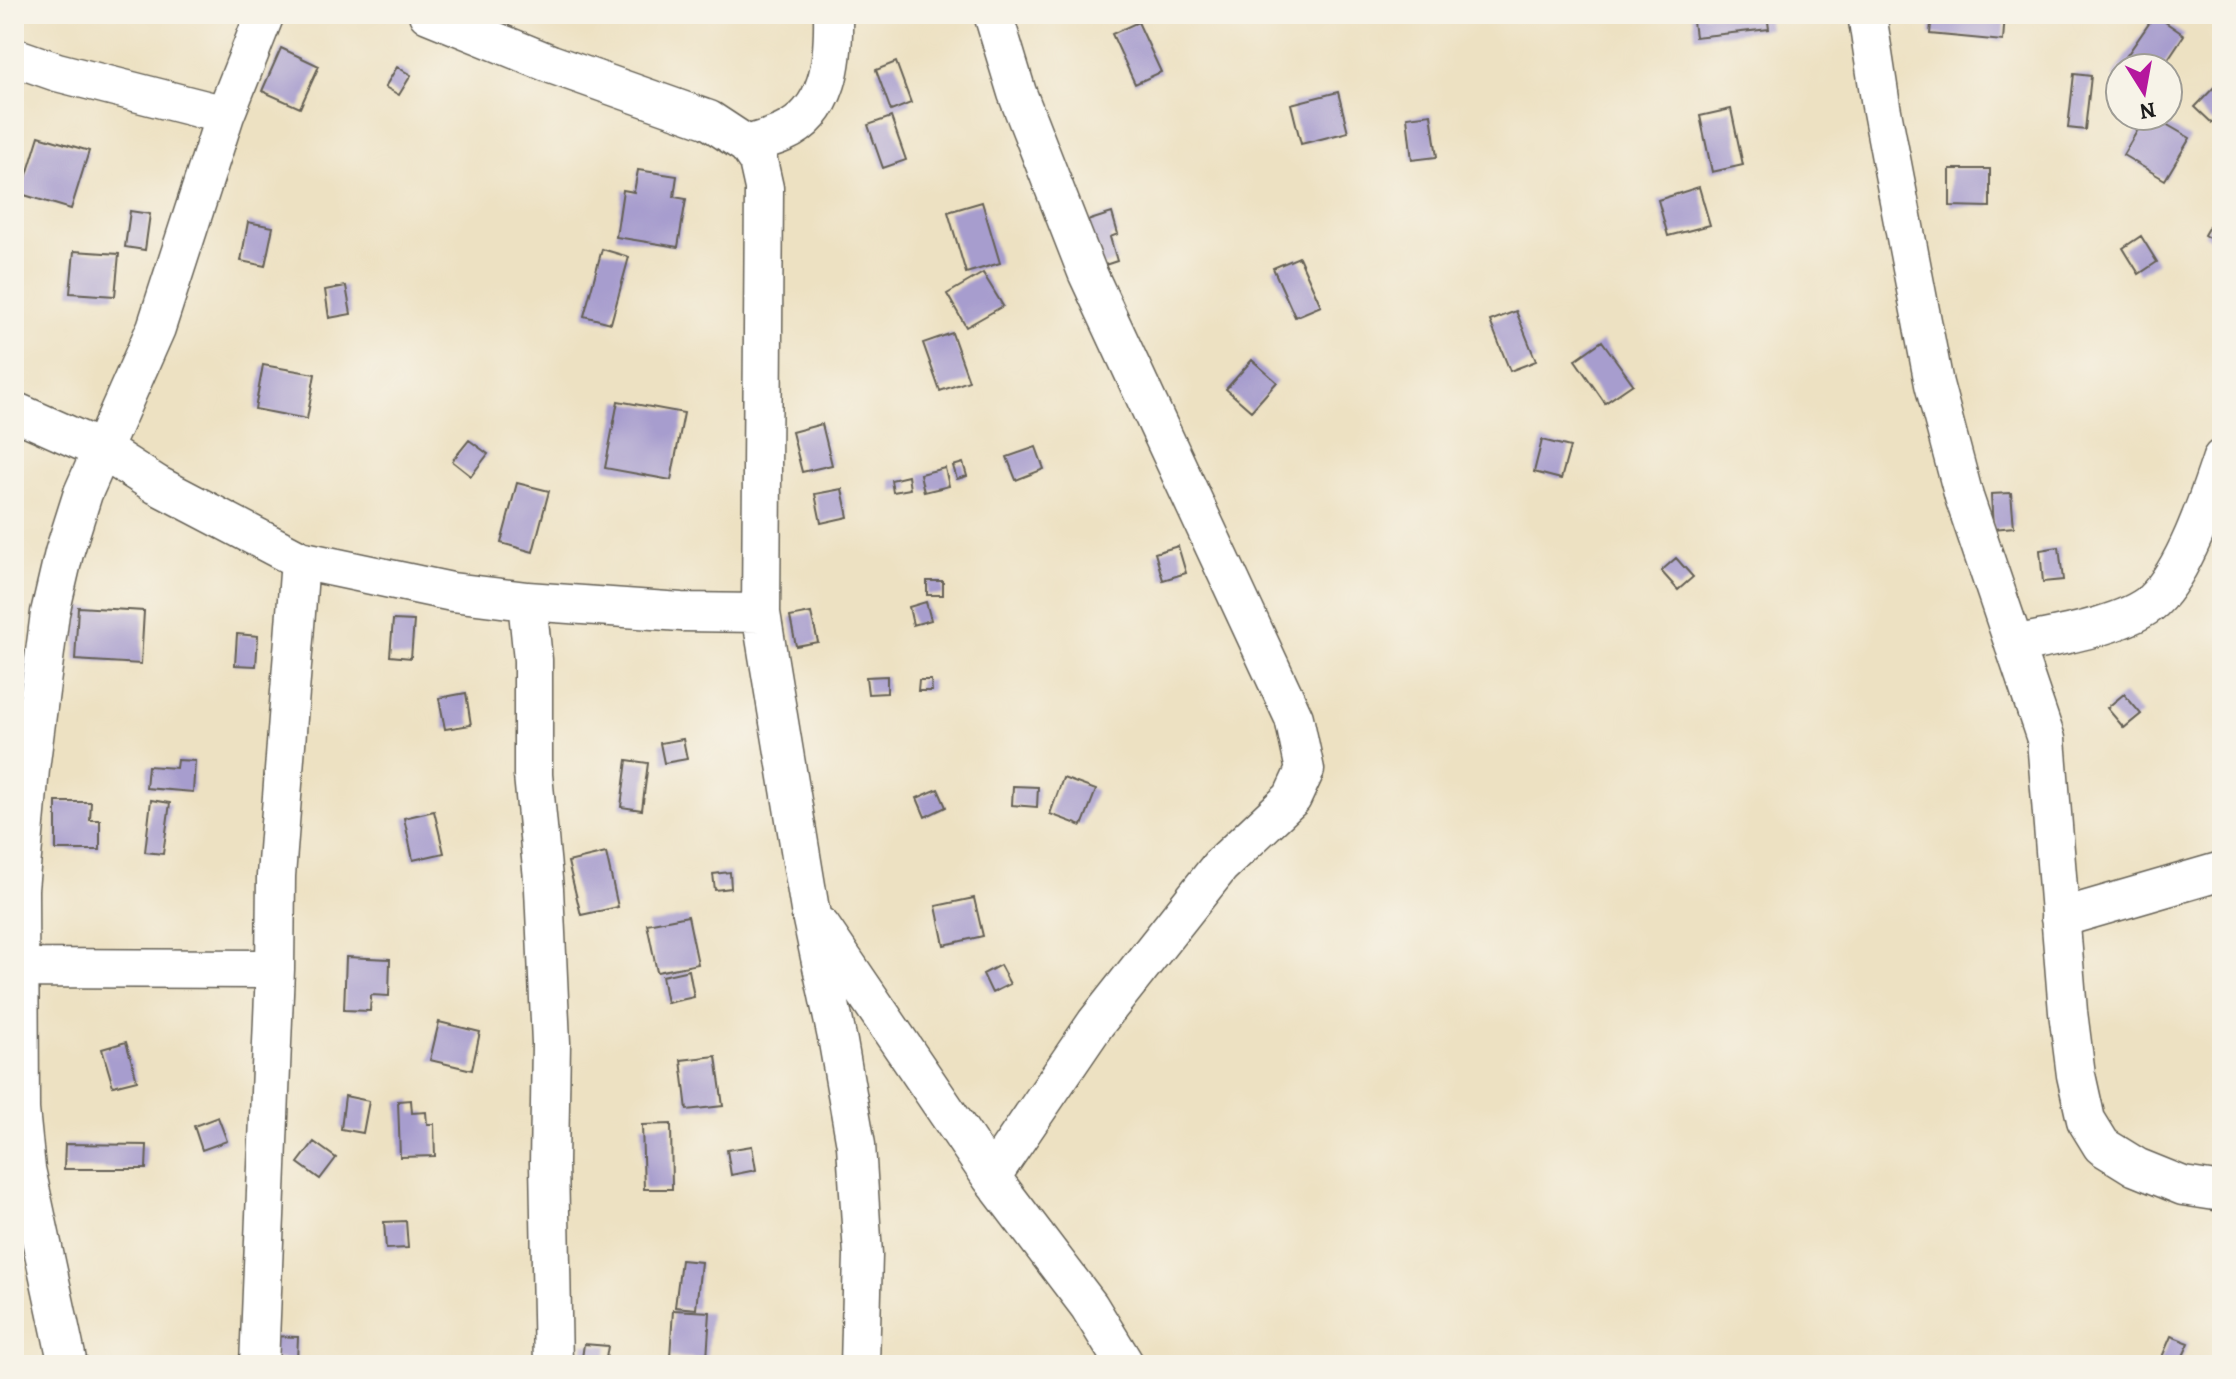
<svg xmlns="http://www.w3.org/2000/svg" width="2236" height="1379" font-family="Alegreya,serif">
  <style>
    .building { fill: #a79dce }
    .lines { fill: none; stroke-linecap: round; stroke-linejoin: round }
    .street-casing { stroke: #656156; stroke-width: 41 }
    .street { stroke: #fff; stroke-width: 38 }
  </style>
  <rect width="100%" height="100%" fill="#f7f3e8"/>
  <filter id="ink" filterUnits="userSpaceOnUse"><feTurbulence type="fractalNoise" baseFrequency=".0125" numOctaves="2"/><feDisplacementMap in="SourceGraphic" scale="16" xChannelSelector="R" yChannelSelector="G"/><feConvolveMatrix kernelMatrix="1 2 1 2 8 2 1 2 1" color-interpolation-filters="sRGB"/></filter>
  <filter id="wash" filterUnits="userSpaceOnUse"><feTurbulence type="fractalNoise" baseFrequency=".006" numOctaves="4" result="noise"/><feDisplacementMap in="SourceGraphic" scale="32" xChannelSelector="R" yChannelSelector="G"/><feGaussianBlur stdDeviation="1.8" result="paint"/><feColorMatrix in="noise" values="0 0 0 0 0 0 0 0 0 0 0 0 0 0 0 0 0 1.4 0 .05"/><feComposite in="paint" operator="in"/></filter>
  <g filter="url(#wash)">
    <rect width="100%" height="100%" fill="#ede1c2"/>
    <g id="blocks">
      <path class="building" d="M1692,14h75l2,15 -74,8z
        M1932,14h73l-2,27 -73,-7z
        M2155,15l29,20 -22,33h-42v14l-8,-5z
        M1138,22l23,50 -26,12 -23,-50z
        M281,48l38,18 -19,42 -38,-17z
        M896,62l15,41 -20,8 -15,-41z
        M397,67l14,8 -12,20 -14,-8z
        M2074,74l17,2 -6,54 -17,-2z
        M2222,79v34l-10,10 -17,-16z
        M1338,92l10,40 -47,12 -10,-40z
        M1731,109l12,56 -31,7 -12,-56z
        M1431,114l6,43 -25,3 -5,-43z
        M2146,116h6l38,22 -25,42 -42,-25z
        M891,117l15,43 -23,8 -15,-43z
        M39,136l50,15 -18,58 -50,-15z
        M1950,169h40v38l-40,-1z
        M638,170l39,6 -3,21 12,2 -8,48 -62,-10 7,-47 11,2z
        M1699,187l11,38 -42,11 -10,-36z
        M982,202l18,61 -34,10 -18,-61z
        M2222,204v42l-18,-11z
        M130,211l20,3 -5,36 -20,-3z
        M1112,213l6,21 -8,3 7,24 -21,7 -15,-45z
        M248,222l25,5 -8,39 -24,-5z
        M2141,236l16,26 -18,12 -16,-26z
        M602,249l27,8 -18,66 -27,-7z
        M74,251l45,3 -4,42 -45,-3z
        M1299,257l22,49 -26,11 -22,-49z
        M983,273l20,33 -37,21 -19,-33z
        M346,286l5,28 -22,4 -4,-28z
        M1516,311l20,50 -26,10 -20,-50z
        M952,333l17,48 -29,10 -17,-48z
        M1602,341l31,43 -28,19 -30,-43z
        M1252,360l25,22 -26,29 -25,-22z
        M263,365l52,9 -8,45 -52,-10z
        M618,401l66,12 -13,67 -66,-12z
        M822,424l10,41 -30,7 -10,-40z
        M469,440l19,14 -17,22 -19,-15z
        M1542,440l28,7 -9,32 -27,-7z
        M1036,447l8,22 -28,11 -9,-23z
        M963,463l4,13 -10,3 -4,-13z
        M945,468l4,18 -25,6 -4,-18z
        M908,476l2,13 -17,3 -2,-12z
        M517,483l32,8 -16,61 -32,-9z
        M842,489l6,28 -27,6 -6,-29z
        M2011,493l3,34 -21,2 -2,-35z
        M1178,546l8,27 -23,7 -8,-27z
        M2059,547l4,33 -20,2 -3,-32z
        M1676,558l17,19 -15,13 -17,-19z
        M927,581h16v14h-16z
        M926,602l5,18 -18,5 -4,-18z
        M78,607l66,4 -3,53 -66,-4z
        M811,613l7,29 -22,4 -6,-29z
        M393,620l21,1 -3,37 -21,-2z
        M237,634l21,2 -2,30 -21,-1z
        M887,676v17l-19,1 -2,-17z
        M919,680h12l1,11h-14z
        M466,693l5,32 -26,4 -6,-31z
        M2124,694l17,20 -17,14 -17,-20z
        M683,739l4,20 -23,4 -4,-20z
        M177,760l18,1 -2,31 -47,-4 2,-22 28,2z
        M627,760l21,3 -6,47 -21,-3z
        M1063,778l33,12 -14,36 -32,-12z
        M1013,786l25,1 -1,20 -25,-2z
        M938,789l8,18 -21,10 -8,-19z
        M151,800l19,3 -7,51 -18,-2z
        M56,802h35l-1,18h10v30h-44z
        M434,811l10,42 -31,7 -9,-42z
        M606,853l12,54 -37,8 -13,-53z
        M730,872l1,16 -16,2 -2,-16z
        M974,898l9,38 -39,9 -8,-39z
        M688,916l10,48 -41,8 -10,-48z
        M346,957l44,2 -1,37 -18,-1 -1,16 -26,-1z
        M1000,965l10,19 -18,9 -9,-19z
        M689,970l5,27 -27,6 -5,-27z
        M439,1022l41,10 -8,38 -42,-10z
        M126,1042l11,38 -24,6 -11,-37z
        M716,1056l7,50 -36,4 -6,-50z
        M345,1096l24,5 -6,32 -22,-4z
        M411,1100l1,13 14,-1 1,12h7l1,32 -35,1 -2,-56z
        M218,1117l9,24 -25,9 -8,-24z
        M671,1124l1,65h-28l-2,-64z
        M314,1142l22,16 -16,21 -22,-16z
        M65,1144l82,1 -1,24h-82z
        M752,1146l4,24 -25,5 -4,-25z
        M406,1221l2,27 -22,1 -2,-27z
        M681,1260l20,2 -5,47 -21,-2z
        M673,1310l37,2 -3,47 -37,-2z
        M271,1336l27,1 -1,23 -27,-1z
        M2171,1336l18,7 -10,22h-17l-3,-1z
        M584,1344l24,2 -3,19h-24z"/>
    </g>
  </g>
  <g filter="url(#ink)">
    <use href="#blocks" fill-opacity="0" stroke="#656156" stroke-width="2"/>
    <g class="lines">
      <g class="street-casing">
        <path id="street" d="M428,14l123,50 158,56 38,25 11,16 6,27 -3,425 49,297 28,132 18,103 7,110 -3,110
          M1867,14l14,92 53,278 30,113 82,242 22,273 8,63 10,45 16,26 34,21 47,19 39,6
          M14,57l43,15 168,43
          M747,145c12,-4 25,-7 36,-12 47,-21 51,-74 50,-119
          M14,411l90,40 53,34 143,75 152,32 75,9 154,11 80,1
          M527,601l6,59v115l11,114 7,154 -2,120 4,202
          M2014,645c37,-8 112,-19 139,-44 32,-31 55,-101 69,-143
          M2060,918l162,-47
          M821,927l170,250 98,129 36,59
          M18,968l257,1
          M991,1177l105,-154 124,-157 72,-68 13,-28 -11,-52 -207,-446 -70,-179 -24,-79
          M68,1365l-42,-196 -6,-59 -1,-221 11,-120 20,-156 14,-60 19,-60 73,-165 69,-213 40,-101
          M259,1365l16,-396 1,-93 24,-316"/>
      </g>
      <use href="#street" class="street"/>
    </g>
  </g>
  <rect width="2236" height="1379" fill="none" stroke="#f7f3e8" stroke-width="48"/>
  <g transform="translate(2144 92) rotate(169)"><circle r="38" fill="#f7f3e8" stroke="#9f9d96" stroke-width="2"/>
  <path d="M0-6L14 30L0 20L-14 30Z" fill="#b5179e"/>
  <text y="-12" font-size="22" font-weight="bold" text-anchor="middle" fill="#1c1c1c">N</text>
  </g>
</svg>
